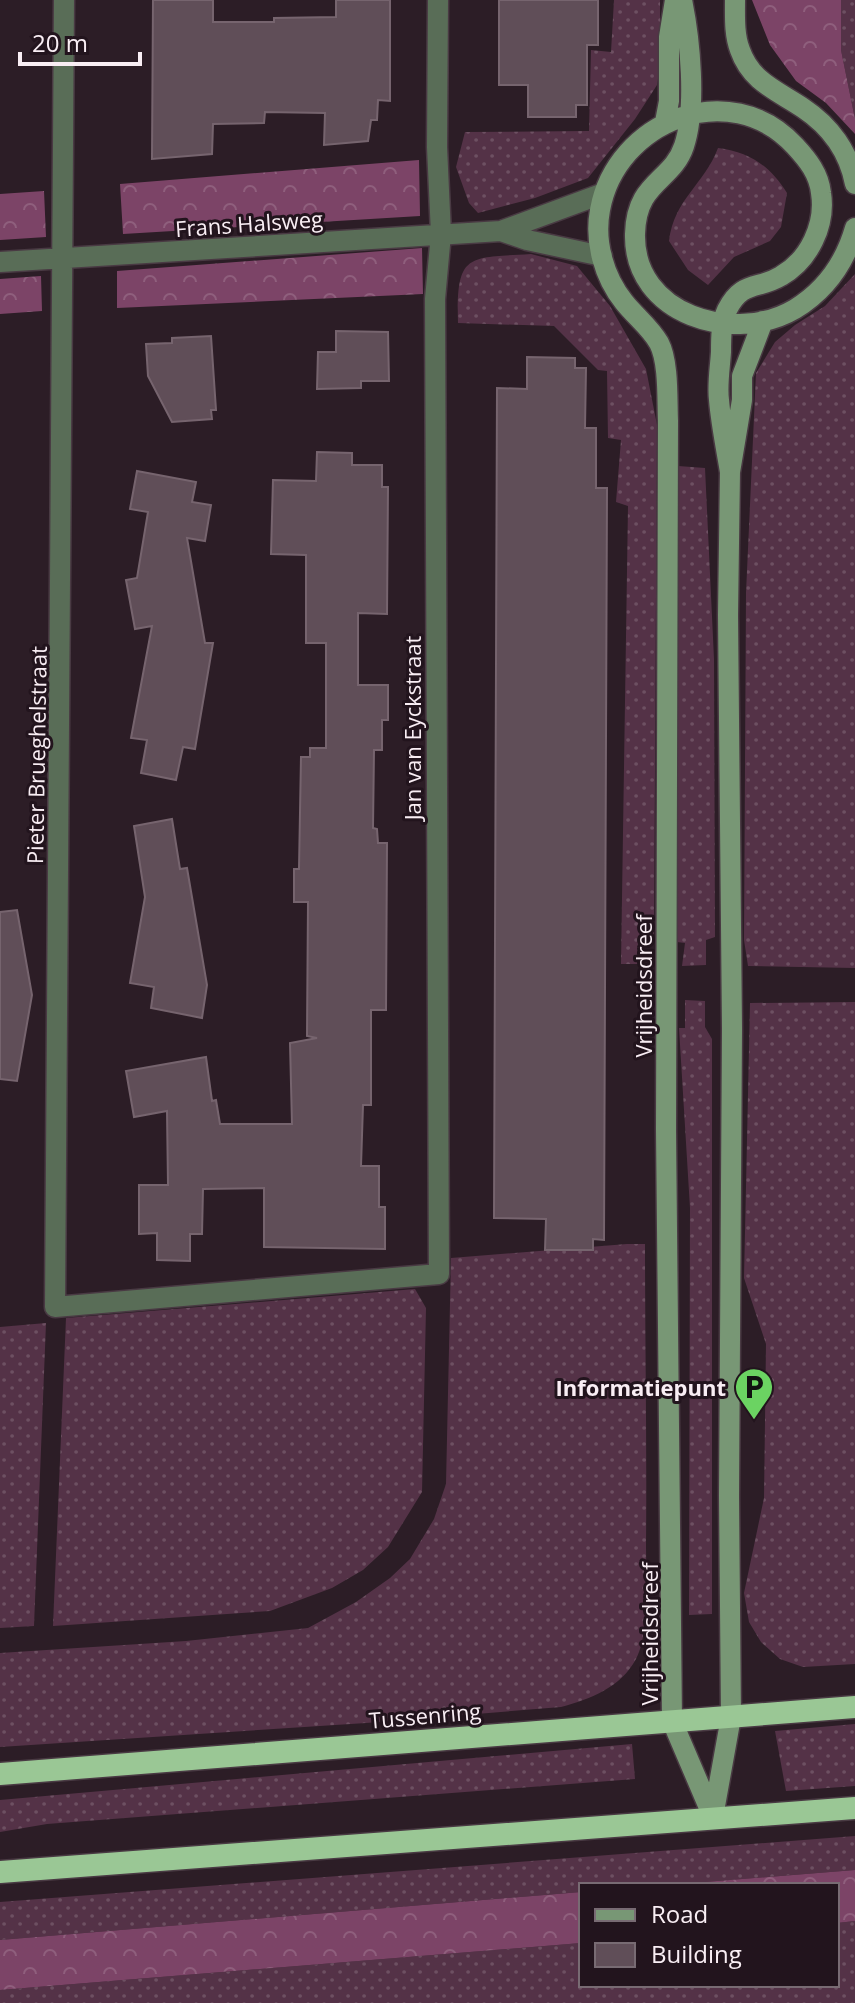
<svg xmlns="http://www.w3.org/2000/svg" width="855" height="2003" font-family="'Open Sans',sans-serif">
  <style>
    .grass { fill: url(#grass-dots) }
    .forest { fill: url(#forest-crowns) }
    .building { fill: #604e58; stroke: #76646e; stroke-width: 2 }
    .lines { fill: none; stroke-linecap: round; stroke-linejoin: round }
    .minor-casing { stroke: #493a43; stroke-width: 23 }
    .secondary-casing { stroke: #493a43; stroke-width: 23 }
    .trunk-casing { stroke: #493a43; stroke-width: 25 }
    .minor { stroke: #596d57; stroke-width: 20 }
    .secondary { stroke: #789775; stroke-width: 20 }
    .trunk { stroke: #9ac795; stroke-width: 22 }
    .labels { text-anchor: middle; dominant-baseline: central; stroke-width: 6; stroke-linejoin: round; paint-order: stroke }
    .street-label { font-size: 22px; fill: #f9eef4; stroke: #22141d }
    .poi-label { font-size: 22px; font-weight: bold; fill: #f9eef4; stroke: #22141d; text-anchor: end }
  </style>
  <defs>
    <pattern id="grass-dots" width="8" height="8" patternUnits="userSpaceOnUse" patternTransform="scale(2)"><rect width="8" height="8" fill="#543247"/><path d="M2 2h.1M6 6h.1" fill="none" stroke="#6d5062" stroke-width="1.8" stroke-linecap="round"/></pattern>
    <pattern id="forest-crowns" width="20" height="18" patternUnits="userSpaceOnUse" patternTransform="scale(2)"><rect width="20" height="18" fill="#7c4467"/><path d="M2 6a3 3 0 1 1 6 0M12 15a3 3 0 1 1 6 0" fill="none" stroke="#8f5f7d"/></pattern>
  </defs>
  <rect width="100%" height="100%" fill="#2c1d26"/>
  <path class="grass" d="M614,0h46v66l-3,19 -22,34 -47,59 -53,20 -57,15 -9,-10 -13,-36 9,-35 124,-1 2,-81 20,2z
    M841,0h14v119l-14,-69z
    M718,148c32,4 52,18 69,45l-6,34 -11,14 -36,16 -26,28 -20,-15 -19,-29c5,-42 35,-56 49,-93z
    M531,254l46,12 33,40 36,63 11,56 -3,512 -10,4 -1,23h-22l7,-458 -12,-4 5,-62 -13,-2 -1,-67 -9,-1 -44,-44 -96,-3c-2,-71 10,-65 73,-69z
    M855,274v694l-107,-2 -4,-26 2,-347 10,-220 19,-31 20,-17 30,-19z
    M678,466l27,2 9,191 1,278 -9,3v25l-24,1 3,-23 -8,-1z
    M685,1000l20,1v26l7,12v575l-23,1 1,-407 -11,-180h6z
    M855,1002v662l-52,3 -23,-8 -19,-17 -12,-20 -5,-29 20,-95 2,-154 -22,-66 6,-275z
    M627,1244h18c0,100 2,200 1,300 0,29 4,90 -10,115 -15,28 -45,40 -75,48l-195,16 -366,24v-94l186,-12 122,-13 48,-26 34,-24 20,-19 24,-40 12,-35 5,-226z
    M415,1289l11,19 -4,184 -34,55 -25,23 -31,18 -62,23 -217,15 13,-308z
    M46,1323l-12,303 -34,2v-301z
    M855,1724v62l-69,5 -11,-60z
    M632,1744l3,35 -588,45 -47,8v-32z
    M855,1836v34l-188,15h-86v7l-581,48v-38z
    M855,1921v82h-855v-13l581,-47v42h256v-62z"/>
  <path class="forest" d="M752,0h89v50l14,69v15l-29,-31 -30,-22 -26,-36z
    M419,160l1,56 -297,18 -3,-50z
    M44,191l2,46 -46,3v-46z
    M422,248l1,46 -306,14v-37z
    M41,276l1,35 -42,3v-35z
    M855,1870v51l-18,2v-38h-170z
    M581,1892v51l-581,47v-50z"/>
  <path class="building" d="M153,0h60v22h61v-4l62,-1v-17h54v101l-12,-1 -1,20h-6l-3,21 -44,4 1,-32 -60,-1 -1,11 -51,1 -1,30 -60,5z
    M499,0h99v45h-11v60h-11v12h-48v-32h-29z
    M336,331l52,1 1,49h-28v7l-44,1 1,-37h18z
    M211,336l5,74h-5l1,9 -40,3 -24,-46 -2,-32 26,-1v-5z
    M527,357l48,1v10h11l-1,60h11v60h11l-3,752 -11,-1v11h-48l1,-31 -52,-1 3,-830 30,1z
    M317,452l35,1v12h30v22h6l-1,127 -29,-1v72h30v35h-6v30h-8l-1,78 4,1 1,14h9l-1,167h-15v95h-8l-2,61h18v41h6v42l-121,-2v-59l-61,1 -1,45h-12v27l-33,-1v-27l-18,1v-49h29l-1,-74 -33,6 -8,-46 80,-14 6,44 4,-1 4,24h72l-2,-81 27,-5 -10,-2 1,-134h-14v-33h5l2,-112h9v-9h16v-105h-20v-88l-35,-1 2,-74 43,1z
    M137,471l59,11 -4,20 19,3 -6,36 -18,-3 18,105h8l-18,106 -12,-2 -7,33 -35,-7 6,-33 -16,-2 21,-112 -17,3 -9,-49 11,-2 11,-66 -18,-3z
    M172,819l8,50 7,-1 20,117 -5,33 -51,-10 3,-21 -24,-4 15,-86 -11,-71z
    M17,910l15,85 -15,86 -17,-2v-167z"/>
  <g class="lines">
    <g class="minor-casing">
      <path id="minor" d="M64,0l-9,1307 384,-33 -4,-975 6,-65 -4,-87 1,-147
        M501,231l26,9 75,16
        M0,262l501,-31 103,-38"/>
    </g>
    <g class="secondary-casing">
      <path id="secondary" d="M682,0c8,39 15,107 2,146 -12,36 -48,35 -49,88 -2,81 99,111 160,75 31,-19 50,-46 60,-81
        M735,0c0,16 -1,35 5,50 11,32 38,41 63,58 27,18 46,44 52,76
        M665,122l4,-21v-64l6,-37
        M713,1817l-41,-96 -6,-591 2,-709c-1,-21 1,-59 -9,-78 -9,-16 -24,-27 -35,-41 -20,-25 -30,-60 -24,-92 16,-89 130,-135 195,-64 13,14 24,28 26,47 5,32 -12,67 -40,83 -23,14 -39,4 -54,34 -6,13 -6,28 -6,42 -1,16 -4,33 -2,48 2,24 7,48 11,72
        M713,1817l18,-100 -2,-221 3,-467 -4,-414 2,-143 12,-72v-24l21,-55"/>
    </g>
    <g class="trunk-casing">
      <path id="trunk" d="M0,1774l855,-67
        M0,1872l855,-64"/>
    </g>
    <use href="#minor" class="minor"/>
    <use href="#secondary" class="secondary"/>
    <use href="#trunk" class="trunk"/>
  </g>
  <defs>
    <g id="parking-pin" transform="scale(2)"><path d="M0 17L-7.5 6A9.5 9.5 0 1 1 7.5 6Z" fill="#6bd362" stroke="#22141d"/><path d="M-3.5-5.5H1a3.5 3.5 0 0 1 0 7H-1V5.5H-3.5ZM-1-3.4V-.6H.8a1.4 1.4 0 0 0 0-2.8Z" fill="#111"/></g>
  </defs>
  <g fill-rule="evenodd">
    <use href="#parking-pin" x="754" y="1387"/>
  </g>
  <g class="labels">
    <g class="street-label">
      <text transform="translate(249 223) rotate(-4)">Frans Halsweg</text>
      <text transform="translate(412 728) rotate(-90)">Jan van Eyckstraat</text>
      <text transform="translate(36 755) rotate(-89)">Pieter Brueghelstraat</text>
      <text transform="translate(643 986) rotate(-90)">Vrijheidsdreef</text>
      <text transform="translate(649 1634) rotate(-90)">Vrijheidsdreef</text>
      <text transform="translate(425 1715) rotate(-5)">Tussenring</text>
    </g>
    <g class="poi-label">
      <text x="726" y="1387">Informatiepunt</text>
    </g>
  </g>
  <rect x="579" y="1883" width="260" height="104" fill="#22141d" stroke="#786b73" stroke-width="2"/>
  <rect x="595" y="1909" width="40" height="12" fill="#789775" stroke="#786b73" stroke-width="2"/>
  <text x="651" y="1923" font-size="24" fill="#f9eef4">Road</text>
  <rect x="595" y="1943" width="40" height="24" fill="#604e58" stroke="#786b73" stroke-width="2"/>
  <text x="651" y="1963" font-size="24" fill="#f9eef4">Building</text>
  <path d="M20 52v12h120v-12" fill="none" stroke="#f9eef4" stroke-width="4"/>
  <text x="32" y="52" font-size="24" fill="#f9eef4" stroke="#22141d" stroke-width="6" paint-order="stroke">20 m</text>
</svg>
